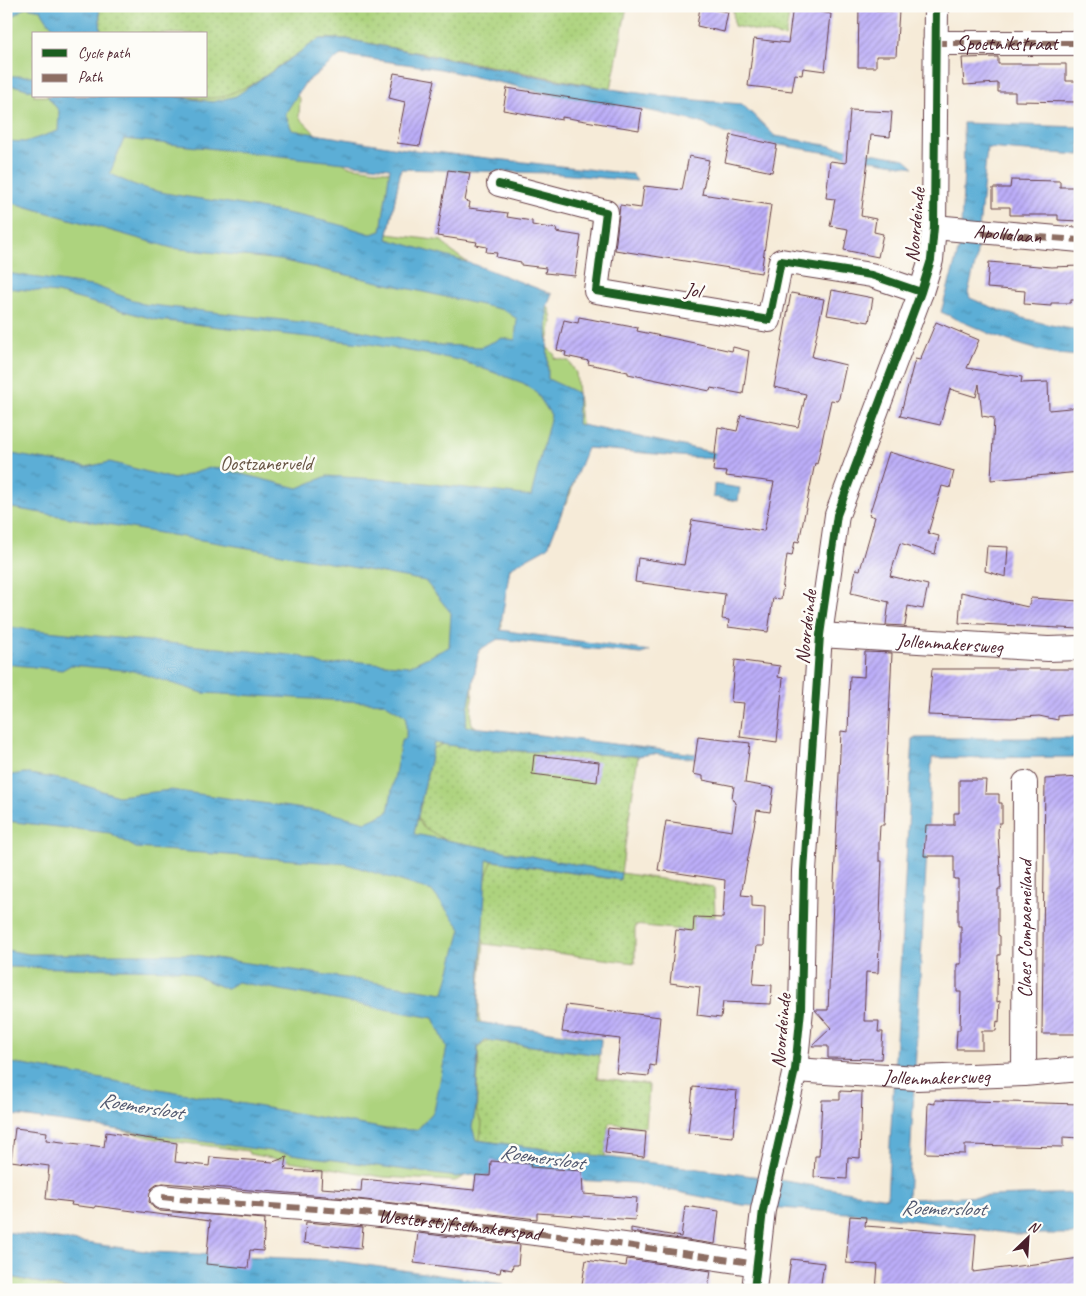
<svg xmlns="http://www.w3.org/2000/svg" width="1086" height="1296" font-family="Caveat,sans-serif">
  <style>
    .grass { fill: url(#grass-dots); stroke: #7c7954 }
    .park { fill: #add37e; stroke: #7c7954 }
    .water { fill: url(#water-ripples); stroke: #526680; fill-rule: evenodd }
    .building { fill: url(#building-hatch) }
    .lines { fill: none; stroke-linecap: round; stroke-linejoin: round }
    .minor-casing { stroke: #643e45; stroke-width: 26 }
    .minor { stroke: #fff; stroke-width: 24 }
    .quiet { stroke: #8d6e63; stroke-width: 6; stroke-dasharray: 12 6; stroke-linecap: butt }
    .cycleway-casing { stroke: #fdfcf7; stroke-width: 11 }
    .cycleway { stroke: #1b5e20; stroke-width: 8 }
    .labels { text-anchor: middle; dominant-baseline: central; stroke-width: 5; stroke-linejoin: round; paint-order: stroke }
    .street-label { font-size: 20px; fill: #4a1f2b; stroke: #fdfcf7 }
    .park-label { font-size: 20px; fill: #685544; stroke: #fdfcf7 }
    .water-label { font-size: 21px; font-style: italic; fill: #51586f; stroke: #fdfcf7 }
  </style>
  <defs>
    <pattern id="grass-dots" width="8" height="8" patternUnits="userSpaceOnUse" patternTransform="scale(1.25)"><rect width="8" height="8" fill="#add37e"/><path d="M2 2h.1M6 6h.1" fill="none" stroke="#96b56d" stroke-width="1.8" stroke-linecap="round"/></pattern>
    <pattern id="water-ripples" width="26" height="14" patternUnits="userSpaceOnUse" patternTransform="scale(1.25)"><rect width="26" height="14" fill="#5baed6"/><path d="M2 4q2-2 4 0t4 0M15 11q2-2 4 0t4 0" fill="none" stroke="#4d8dae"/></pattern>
    <pattern id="building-hatch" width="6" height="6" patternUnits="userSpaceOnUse" patternTransform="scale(1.25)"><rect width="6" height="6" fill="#bcaef9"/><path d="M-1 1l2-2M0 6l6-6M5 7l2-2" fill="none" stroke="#9b8dca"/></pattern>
  </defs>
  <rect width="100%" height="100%" fill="#fdfcf7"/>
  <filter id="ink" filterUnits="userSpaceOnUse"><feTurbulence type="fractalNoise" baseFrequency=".02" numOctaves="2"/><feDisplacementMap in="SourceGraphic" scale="10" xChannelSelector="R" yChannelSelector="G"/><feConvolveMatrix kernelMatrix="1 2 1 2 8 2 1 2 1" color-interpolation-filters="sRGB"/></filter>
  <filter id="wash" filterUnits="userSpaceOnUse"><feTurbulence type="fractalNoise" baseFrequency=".0096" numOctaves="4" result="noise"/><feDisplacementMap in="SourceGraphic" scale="20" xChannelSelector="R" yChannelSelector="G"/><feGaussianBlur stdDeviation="1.12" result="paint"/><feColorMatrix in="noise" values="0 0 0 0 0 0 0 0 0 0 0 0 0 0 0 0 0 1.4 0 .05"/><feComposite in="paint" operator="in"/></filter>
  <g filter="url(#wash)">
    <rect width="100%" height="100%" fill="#f6ebd8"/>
    <path class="grass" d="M99,6h528l-16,83 -265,-50h-27l-83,57 -23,6 -42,-6h35v-62h-105z
      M726,6h65l-6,31 -51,-11 -1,-18z
      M434,742l41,7 163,7 -17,117 93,14 1,30h-21l-1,14 -58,-6v38l-150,-19 -4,-4 6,-80 133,20 -123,-30 -83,-16z
      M486,1040l114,15 -3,23 52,7 -3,42 -37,-4 -4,34 -129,-17 2,-94z
      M6,1276l67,14h-67z"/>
    <path class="park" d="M6,6h89l6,28h-67v62h137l30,3 21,-2 41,-17 11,2 26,16 -1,19 48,49 53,7 -12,61 54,7 9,10 16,11 83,47 2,13 -5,25 8,8 -1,3 15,3 7,12 6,60 3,6 -14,53 -13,29 -2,-1 -39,26 -17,54 2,26 -7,10 -13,5 -7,18 -4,59 1,6 10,7 -52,18 -18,56 10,21 39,24 32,9 -10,26 -3,50 4,6 -5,53v25l12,22 -7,2 -6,5 1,19 -4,28 1,14 6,16 -5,32 -6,13 -9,8 -7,3 -72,-4 -134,-23 -1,-3 -86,-11 -156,-37z"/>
    <path class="water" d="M10,6h89l2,28c-31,0 -44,7 -60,-24l-15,-3 -18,13z
      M319,39h27c131,25 263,56 396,65l33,32 130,23 9,8 -153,-25 -37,-9 -25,-11 -57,-13 -76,-11 -125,-29 -100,-14 -36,28 -20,31 7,16 113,19 227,25 5,7 -88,-8 -148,-4 -14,70 89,26 76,29 -5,13 1,72 30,14 -1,31 149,31 -1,5 -138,-12 -39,99 -38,21 -10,62 150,21 -9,3 -143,-15 -19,11 -14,76 231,28v5l-43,-5 -15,2 -163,-7 -41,-6 -20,91 207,39 -1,7 -133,-20 -10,162 124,17 -1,16 -114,-15 -8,6 -2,62 -4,19 4,13 285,37 126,21 26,-460h167v19l-148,1 -24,441 172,-6v41h-67l-140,-19 -131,-10 -108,-22 -161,-8 -17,2 -450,-63v-52l380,67 31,1 17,-19 13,-64 -14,-29 -196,-36 -11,7 -44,-19 -176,-3v-17l23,4h160l255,39 17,-64 -29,-38 -85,-27 -211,-16 -26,-15 -104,-12v-45l18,-3 47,8 47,15 53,-6 160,23 35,9 22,-10 13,-71 5,-3v-22l-22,-13 -181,-10 -70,-22 -62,-6 -9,5 -56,-6v-37l294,29 26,10 24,-5 59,5 40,-19 2,-34 -26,-32 -153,-29 -266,-45v-54l80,14 24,-5 64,17 39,-12 85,21 29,-12 82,5 122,15 20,-81 -16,-24 -12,-8 -64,-23 -89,-16 -213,-24 -100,-27 -51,-5v-15l92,14 45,17 201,23 78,17 59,3 21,-9 13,2 2,-21 -13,-9 -224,-50 -108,-12 -166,-47v-60l19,1 33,-11 1,-20 -12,-15h124l42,6 23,-6zM124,139l266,29 -9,63 -10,3c-46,-15 -95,-23 -142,-31 -37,-6 -89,-10 -119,-30z
      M6,76h28v15l-18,-5h-10z
      M963,123l117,4v28l-93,-7 -11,113 -8,31 2,6c36,16 71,27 110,32v26c-49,-2 -95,-24 -139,-44l19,-67 4,-75z
      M714,484l26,4 -2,13 -25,-4z
      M6,1232l146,20 178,8 173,24v6h-430l-67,-14z"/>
    <g id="blocks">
      <path class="building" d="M793,6h18v4l20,4 -6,57 -22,-3 -1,7 -7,-1 -3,17 -44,-5 6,-47 34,4z
        M859,6h18v5h22l-3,45h-20v11h-18z
        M700,7l28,5 -4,20 -27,-6z
        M998,57v7h68v17h11v21l-62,-1v-9h-17v-9l-34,2 -2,-27z
        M394,73l41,7 -15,66 -23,-3 8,-41 -16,-4z
        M507,88l135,21 -3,21 -77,-13v3l-59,-10z
        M850,110l42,2 -2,25 -19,-2 -10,81 15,3 -2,13 9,2 -5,23 -34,-7 4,-21 -18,-3 5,-27 -9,-1 4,-37 16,2z
        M731,135l46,10 -5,27 -47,-10z
        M689,156l20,4 -7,34 69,11 -10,68 -146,-23 5,-45 21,3 3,-22 38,4z
        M448,170l22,3 -5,28 5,1 -1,6 39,5 -1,4 25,4v4l25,4 -1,3 25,4 -6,40 -30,-3 1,-5 -25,-3v-3l-25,-5 1,-4 -11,-1 1,-5 -11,-2 1,-3 -40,-6z
        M1011,180l49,1v6h20v34l-22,-1v-5h-48v-8h-17v-19h17z
        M989,262l62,5 29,-1v34h-9v3h-20v3l-27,-2 1,-13 -38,-3z
        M832,290l41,8 -4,24 -42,-7z
        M791,293l33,6 -12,58 34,8 -7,33 -2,3 -6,-1 -14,64 -2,-1 -16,79 -4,-1 -3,15 -5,-1 -6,44 -8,-1 -5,34 -40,-5 1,-7 -7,-1 3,-25 -90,-12 3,-24 46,7 8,-45 72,11 10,-49 -48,-6 1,-4 -14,-1 5,-44 19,4 4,-16 57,12 8,-33 -32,-7z
        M579,317l59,11 -1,3 48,10 47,10 1,-4 16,4 -6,43 -32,-6 -1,3 -82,-17v-2l-40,-8 1,-3 -24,-5 1,-4 -9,-2 7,-30 14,3z
        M936,322l43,18 -12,28 55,9 -1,6 27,-1 1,28 31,-3v65l-89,8 3,-62 -12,-2 -3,-32 -3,13 -26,-8 -10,36 -40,-9 15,-57 5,1z
        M889,452l65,19 -4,17 -8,-2 -14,47 11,3 -4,18 -35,-11 -10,33 38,9 -5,24 -15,-3 -3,20 -19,-1 3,-23 -38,-9 5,-24 4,1 15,-53 -6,-2z
        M987,546l21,1 -2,30 -21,-6z
        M961,592l67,15 3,-9 49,3v28l-121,-6z
        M865,652l27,1 -8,172h-4l-1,18v18h3l-4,112 -12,-1 -2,49h15l-1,11h5l-2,27 -53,-1v-12h-16l19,-18 -16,-18h13l13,-279 7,1 2,-56 14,1z
        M735,660l45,6 -2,11 5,1 -6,64 -37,-5 4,-34 -13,-1z
        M932,669h148v45l-22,2v4l-19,-4 -28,2 -83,-3z
        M698,737l52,6 -5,40 29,5 -4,24 -13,-2 -16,85 11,1v10l13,1 -1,39h-7l-4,38 19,1 -1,19 -48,-2 -2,16 -24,-3 3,-28 -30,-4 6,-53 17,2 1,-15 29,1 2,-38 -67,-10 8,-49 66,10 4,-26 -4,-7 2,-12 -31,-6v-4l-10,-2z
        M534,755l65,7 -2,20 -65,-8z
        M1080,777v257h-38l3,-255z
        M959,780h27l-1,14h14v9h3v20h-3l-1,9 3,57h-3v46l2,1v19h-2l-1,37v10l3,-1 -1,21 -2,-1 -1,10h-14v18h-26l1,-19h3l1,-38h-4v-28h4v-38h-3v-47h-4v-23h-30l2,-31h28v-12h5z
        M566,1005l94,12 -5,49 -5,-1 -1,11 -33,-3 4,-34 -58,-7z
        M693,1087l44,4 -4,46 -45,-4z
        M840,1091l22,1 -2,66 -12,-1 -1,22 -33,-2 1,-21h4l3,-56h18z
        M935,1100l145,4v34l-17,-1v10l-98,-2v9l-39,-1 2,-50 7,1z
        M15,1128l32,4 -1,8 58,7 2,-15 71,11 -2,19 34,4 1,-9 63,5 14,-5 -2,13 37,2 -1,16 40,3 1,-12 112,11 2,-15 14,1 1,-15 40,3 -1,3 52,4 1,23 54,4 -2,22 -98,-7v6l-199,-22 -175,-14 -7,2 -5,4 -2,13 5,6 6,3 105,8 -2,32 -13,-1 -2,18 -42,-4 4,-43 -115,-15v2l-24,-3 1,-3 -26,-3 3,-33 -38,-5z
        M608,1128l38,4 -2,25 -39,-4z
        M685,1206l34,5 -4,33 -84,-12v-4l50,9z
        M850,1216l16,1 -1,9 111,8 -3,38 107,-14v32h-204l2,-25 -32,-2z
        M306,1222l57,5 -2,22 -57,-6z
        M418,1233l102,12 -2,20h-5l-1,5 -11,-2 -1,5 -86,-10z
        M627,1259l84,12 -3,19h-127l5,-30 40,6z
        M791,1259l33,4 -4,27h-33z"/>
    </g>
  </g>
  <g filter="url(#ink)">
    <use href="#blocks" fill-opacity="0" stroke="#643e45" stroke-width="1"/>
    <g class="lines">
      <g class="minor-casing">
        <g id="minor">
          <path id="s1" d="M935,43h145"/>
          <path d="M499,184l107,28 -10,79 173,29 12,-59 90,14 50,17"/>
          <path id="s2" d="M934,227l146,13"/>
          <path id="s3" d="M820,635l228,14 32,-1"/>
          <path id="s4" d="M795,1070l122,8 107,-4 56,-5"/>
          <path id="s5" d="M1024,1074l1,-291"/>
          <path id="s6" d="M162,1197c66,8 133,9 200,16 132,14 264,31 395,51"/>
          <path d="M754,1290l9,-80 32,-140 6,-60 3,-139 16,-236 17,-120 84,-223 10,-32 3,-33 2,-221"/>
        </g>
      </g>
      <use href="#minor" class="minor"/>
      <path class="quiet" d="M935,43h145
        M982,233l98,7
        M162,1197c66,8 133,9 200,16 132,14 264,31 395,51"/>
      <g class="cycleway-casing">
        <path id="cycleway" d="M499,184l107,28 -10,79 173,29 12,-59 90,14 50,17
          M754,1290l9,-80 32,-140 6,-60 3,-139 16,-236 17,-120 84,-223 10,-32 3,-33 2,-221"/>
      </g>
      <use href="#cycleway" class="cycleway"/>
    </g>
  </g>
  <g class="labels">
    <g class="street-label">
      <text stroke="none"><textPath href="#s1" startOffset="72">Spoetnikstraat</textPath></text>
      <text transform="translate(915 225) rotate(-85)">Noordeinde</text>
      <text stroke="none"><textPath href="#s2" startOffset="74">Apollolaan</textPath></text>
      <text transform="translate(693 290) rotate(9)">Jol</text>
      <text transform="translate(806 627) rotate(-84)">Noordeinde</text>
      <text stroke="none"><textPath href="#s3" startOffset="130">Jollenmakersweg</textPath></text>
      <text stroke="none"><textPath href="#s5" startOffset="145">Claes Compaeneiland</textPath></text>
      <text transform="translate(781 1031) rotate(-85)">Noordeinde</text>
      <text stroke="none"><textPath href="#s4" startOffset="142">Jollenmakersweg</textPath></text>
      <text stroke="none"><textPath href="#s6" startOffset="299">Westerstijfselmakerspad</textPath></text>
    </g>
    <g class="park-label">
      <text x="266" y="463">Oostzanerveld</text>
    </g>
    <g class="water-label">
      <text transform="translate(141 1106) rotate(9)">Roemersloot</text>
      <text transform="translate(542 1157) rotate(8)">Roemersloot</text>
      <text transform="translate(943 1208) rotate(1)">Roemersloot</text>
    </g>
  </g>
  <rect width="1086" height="1296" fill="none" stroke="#fdfcf7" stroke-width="25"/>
  <rect x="32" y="32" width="175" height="65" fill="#fdfcf7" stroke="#b5a4a5"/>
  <rect x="42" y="49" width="25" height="8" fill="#1b5e20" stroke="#b5a4a5"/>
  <text x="78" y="58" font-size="15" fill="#4a1f2b">Cycle path</text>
  <rect x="42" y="74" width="25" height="8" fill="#8d6e63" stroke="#b5a4a5"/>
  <text x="78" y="82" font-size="15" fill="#4a1f2b">Path</text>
  <g transform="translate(1028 1238) rotate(25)" stroke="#fdfcf7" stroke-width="4" paint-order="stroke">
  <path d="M0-4L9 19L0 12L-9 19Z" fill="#4a1f2b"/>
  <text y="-8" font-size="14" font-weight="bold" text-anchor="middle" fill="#4a1f2b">N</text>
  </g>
</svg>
